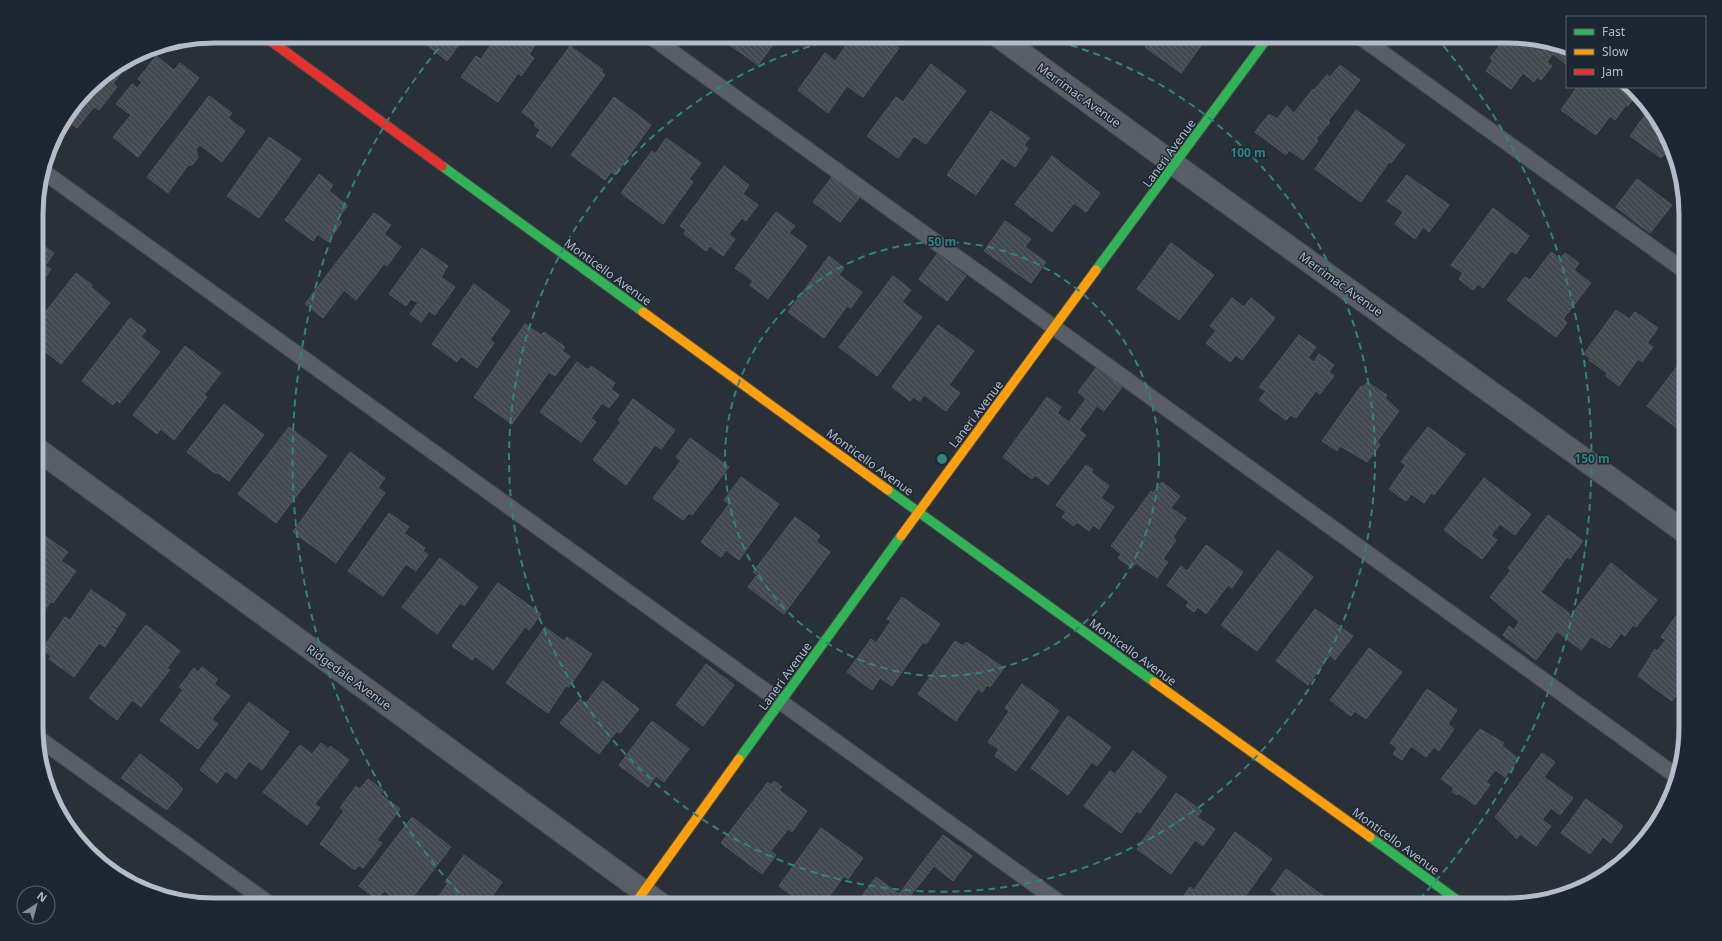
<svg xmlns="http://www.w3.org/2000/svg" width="1722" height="941" font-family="'Noto Sans',sans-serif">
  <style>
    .building { fill: url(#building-back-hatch); stroke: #52575f }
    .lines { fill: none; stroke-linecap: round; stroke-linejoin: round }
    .lane-casing { stroke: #484c53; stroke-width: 17 }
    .street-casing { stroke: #484c53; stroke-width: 24 }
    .fast-casing { stroke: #484c53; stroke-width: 11 }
    .slow-casing { stroke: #484c53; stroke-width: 11 }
    .jam-casing { stroke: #484c53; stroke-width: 11 }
    .lane { stroke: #5a5e66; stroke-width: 15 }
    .street { stroke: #5a5e66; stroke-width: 22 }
    .fast { stroke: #30b455; stroke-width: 9 }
    .slow { stroke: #ff9f0a; stroke-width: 9 }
    .jam { stroke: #e5322d; stroke-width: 9 }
    .ring { fill: none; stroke: #308480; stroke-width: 2; stroke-dasharray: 7 5 }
    .labels { text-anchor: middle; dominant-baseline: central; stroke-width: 3; stroke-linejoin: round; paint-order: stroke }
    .street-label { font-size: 12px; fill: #b4bcc9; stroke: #1d2633 }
    .rim { fill: none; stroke: #b4bcc9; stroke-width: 5 }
    .centre { fill: #308480; stroke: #1d2633; stroke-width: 2 }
    .ring-label { font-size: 12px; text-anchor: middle; font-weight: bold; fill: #308480; stroke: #1d2633; stroke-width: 3; stroke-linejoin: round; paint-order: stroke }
  </style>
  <defs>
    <pattern id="building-back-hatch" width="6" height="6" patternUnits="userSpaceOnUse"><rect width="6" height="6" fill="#444950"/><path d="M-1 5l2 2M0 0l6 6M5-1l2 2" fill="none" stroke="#5d6168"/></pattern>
  </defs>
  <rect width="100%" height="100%" fill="#2a3038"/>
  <path class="building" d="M416,36h44l3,3 -16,22z
    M497,36l44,1 -12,17 5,4 -13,18 -3,-3 -20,29 -37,-25 15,-21 5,3z
    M733,36h42l3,2 -20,27 -31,-22z
    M853,36h29l17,12 -36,49 -16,-11 -19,27 -30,-23 27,-37 10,8z
    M1153,36h55l-27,37 -36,-26z
    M1507,36l60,14v15l-14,-11 -6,8 5,4 -11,14 -4,-3 -3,5 -11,-9 -12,16 -25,-18 7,-11 -3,-2z
    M570,46l33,24 -2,2 4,3 -53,72 -16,-11 4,-6 -6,-5 2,-2 -14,-11z
    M156,56l18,14 6,-7 19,15 -61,79 -25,-20 18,-22 -15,-11 16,-20 5,4 5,-6 -4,-3z
    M931,64l35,27 -40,53 -12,-8 -16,22 -31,-22 29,-39 7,5z
    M1340,65l20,15 -32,41 2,1 -14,17 2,2 -15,19 -14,-10 -3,5 -31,-23 14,-18 8,5 10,-13 7,7 19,-24 1,1 13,-15 3,2z
    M117,68l-2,1 6,4 -8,11 4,3 -18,23 -5,-3 -17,21 -11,-8 30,-40z
    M1577,87h54l6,6 -9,13 -2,-1 -11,15 -5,-4 -14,19 -35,-25z
    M209,96l23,17 -4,5 17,13 -23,31 -22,-17 -4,4 2,9 -6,7h-4l-20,28 -21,-16z
    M614,97l37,28 -36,50 -4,-3 -6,8 -34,-25z
    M1650,108l6,7 17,44 -8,-5 -4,4 -31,-22z
    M1356,110l49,35 -14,18 -2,-1 -28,40 -46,-33z
    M991,111l39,27 -6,7 4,3 -13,19 -13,-9 -26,37 -29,-20z
    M269,137l32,22 -42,59 -32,-22z
    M666,138l35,25 -12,16 4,3 -30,42 -42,-31 31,-42 3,3z
    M1052,156l48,37 -14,19 -12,-9 -22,29 -37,-28z
    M724,166l25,19 -6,9 15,11 -12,16 -4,-3 -13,16 6,5 -12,17 -13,-10 -4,5 -22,-17 2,-4 -6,-4z
    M319,174l14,11 -4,6 19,15 -11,13 5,3 -14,20 -10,-8 -5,7 -28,-21z
    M1407,175l42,30 -20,27 -6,-5 -8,12 -20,-15 8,-12 -16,-11z
    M832,177l27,21 -19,24 -27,-20z
    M1637,179l35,26 -22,28 -34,-26z
    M1493,208l36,28 -13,18 -5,-3 -28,37 -5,-4 -5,6 -14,-11 4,-6 -12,-8z
    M776,212l19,14 -6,7 18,13 -39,53 -18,-14 3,-4 -18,-13z
    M374,213l17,12 -7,9 17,13 -14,19 -3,-2 -28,36 -12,-10 -21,28 -18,-14z
    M1005,221l26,18 -6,8 21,15 -15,21 -47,-32z
    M36,241l18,12 -9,13 6,3 -13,19 5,3 -6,9z
    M1171,243l43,32 -35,45 -42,-31z
    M422,248l26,18 -7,11 14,10 -20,28 -6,-4 -8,11 -11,-8 8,-11 -7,-4 -5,7 -17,-12z
    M1551,252l9,7 5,-6 14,10 -5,7 17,13 -28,36 4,4 -11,14 -49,-37 18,-23 5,3z
    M937,254l29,22 -19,25 -28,-22z
    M829,256l15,12 -5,7 23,17 -11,16 -4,-2 -23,32 -36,-26z
    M76,273l16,12 -1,2 19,16 -49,61 -24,-19v-22z
    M893,276l18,14 -9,12 20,15 -45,59 -38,-29z
    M474,284l36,27 -20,29 4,3 -17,25 -16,-12 -4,6 -25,-18z
    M1232,298l12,9 7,-9 24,20 -33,42 -6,-5 -6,7 -24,-19 10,-12 -6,-5z
    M1616,310l13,9 6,-7 23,16 -11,15 6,4 -11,15 -4,-3 -19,27 -13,-10 1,-3 -18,-13 1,-2 -6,-4z
    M130,318l16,12 -5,7 19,15 -40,51 -3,-3 -4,5 -31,-24z
    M525,324l16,11 3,-3 21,15 -3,4 8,5 -15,20 -6,-4 -37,52 -38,-27z
    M938,325l36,26 -25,34 11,8 -14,18 -22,-16 -4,6 -7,-4 -3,4 -18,-14z
    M1299,335l17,12 -8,11 6,4 5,-8 15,11 -5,7 5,4 -14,18 -4,-3 -20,27 -5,-3 -5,5 -27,-20 7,-9 -7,-4z
    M185,346l36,27 -17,22 3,2 -33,43 -13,-11 -4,5 -24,-19z
    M1685,356v69l-4,6 -34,-25z
    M577,362l11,8 3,-4 24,17 -4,6 8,6 -10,13 -7,-5 -11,15 5,4 -15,20 -41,-30z
    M1096,368l26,19 -18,24 -7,-5 -18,24 7,5 -38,50 -13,-10 -3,4 -29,-22 44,-60 14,10 -4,6 12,9 17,-23 -8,-7z
    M1367,382l20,13 -2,3 14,13 -22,31 3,3 -13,17 -27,-16 -3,5 -15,-10 39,-55 2,1z
    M633,399l42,31 -14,19 -6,-4 -29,40 -33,-25 28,-38 -3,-2z
    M224,404l40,31 -35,46 -12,-9 -1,2 -29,-22z
    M289,427l38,29 -51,67 -38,-29z
    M1428,427l37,27 -31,41 -3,-2 -7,10 -13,-9 -5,7 -17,-12 17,-24 -5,-3z
    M690,438l39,29 -37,48 -3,-2 -6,7 -30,-22 28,-37 -5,-4z
    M350,452l35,26 -7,10 7,5 -49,70 -43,-31z
    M1086,465l7,5 -2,2 18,14 -8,12 13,9 -15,22 -6,-4 -4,6 -12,-9 -3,4 -12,-9 4,-5 -10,-7z
    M741,477l38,27 -40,56 -13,-10 -5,7 -20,-15 28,-38 -5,-4z
    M1484,478l47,36 -16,21 -15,-11 -9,11 6,5 -15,19 -38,-29z
    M1162,482l18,14 -9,12 15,10 -13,19 3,3 -13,19 5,3 -11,16 -21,-15 -4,5 -14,-10 3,-4 -10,-8 40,-55 2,2z
    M389,513l20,14 -5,6 21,15 -2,3 5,4 -12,16 -10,-7 -23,32 -35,-25z
    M1548,515l35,26 -13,18 -3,-2 -26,35 29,22 -34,46 -33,-25 6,-9 5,4 5,-8 -29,-25 21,-27 -3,-2z
    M795,517l25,19 -4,5 14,11 -46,62 -36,-27 9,-12 -4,-3z
    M45,536l23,16 -7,9 15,10 -23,32 -2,-2 -14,20v-74z
    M1206,545l37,27 -11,16 -4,-3 -22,29 -8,-7 -4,5 -8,-6 3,-4 -22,-17 14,-19 6,5z
    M1278,550l35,27 -56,74 -36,-26z
    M440,558l38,29 -14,19 -4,-3 -23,31 -35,-27z
    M1611,563l46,37 -21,27 -3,-2 -8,11 -4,-3 -11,15 -19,-11 -10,13 -23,-18z
    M498,583l43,31 -12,16 -4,-3 -32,43 -18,-14 -3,4 -20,-14z
    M91,590l35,24 -9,14 -6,-4 -1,2 6,4 -11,17 -6,-4 -25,34 -25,-18 2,-3 -9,-7 23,-32 5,3z
    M902,597l38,27 -14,20 -3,-2 -31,44 -12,-8 -8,12 -25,-18 24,-33 5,4 15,-22 -4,-2z
    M1315,609l38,27 -18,24 -5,-5 -22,30 -32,-24z
    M1676,616l9,7 1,-2v61l-14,19 -34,-25 17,-27 2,2 9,-11 -5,-3z
    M146,625l34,26 -13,17 3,2 -29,37 -9,-7 -15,20 -28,-22z
    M545,627l19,14 3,-4 25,17 -23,33 -3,-1 -18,27 -42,-30z
    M955,641l8,5 3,-4 38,26 -14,19 -3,-2 -5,7 -4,-3 -22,32 -38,-27z
    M1369,648l33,24 -36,47 -11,-8 -4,5 -21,-16z
    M706,664l28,21 -31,41 -27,-21z
    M202,667l16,12 -4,5 16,12 -18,23 6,5 -20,25 -38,-29 23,-30 -4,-3 15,-19 4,4z
    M603,681l36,28 -19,24 -3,-2 -18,23 -39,-31 20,-24 6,4z
    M1022,684l37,27 -43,60 -21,-15 4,-7 -11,-7 21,-31 -4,-3z
    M1427,689l30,21 -9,14 6,5 -15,22 -5,-4 -8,10 -15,-11 -9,14 -9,-6 4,-6 -7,-5z
    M249,702l40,30 -27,38 -13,-9 -13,18 -10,-8 -9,12 -17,-13z
    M1068,716l43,31 -14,19 -5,-4 -24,33 -37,-27z
    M652,721l37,28 -25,33 -8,-6 -8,11 -29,-22z
    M1480,729l24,14 -2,3 17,13 -14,18 -10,-7 -9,12 4,3 -15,20 -17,-12 -1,2 -5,-3 2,-4 -13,-9z
    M321,743l7,6 2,-3 19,14 -34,44 5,4 -13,17 -44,-33 37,-47 12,9z
    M1133,751l34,26 -27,36 -3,-2 -16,22 -37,-27 26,-35 5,3z
    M1542,753l13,9 -11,15 29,21 -13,17 -9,-7 -9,12 9,6 -15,20 -16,-12 -3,5 -22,-22z
    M140,754l34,26 9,9 -16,21 -46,-32z
    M368,779l15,11 -3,4 20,15 -23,31 5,3 -19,25 -4,-3 -4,5 -35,-26 24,-33 -4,-3 16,-22 4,3z
    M774,781l8,6 -3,3 28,21 -15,21 -4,-3 -17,22 5,4 -14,19 -41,-31 47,-61 3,3z
    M1176,793l26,18 -5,6 18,12 -12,17 -8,-6 -24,34 -34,-25z
    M1586,799l37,27 -12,17 -8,-6 -13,17 -29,-21z
    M412,817l39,30 -39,51 -3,-2 -6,9 -19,-14 -7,8 -18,-13z
    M821,828l42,30 -15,21 -4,-3 -21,29h-33l-4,-3 5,-7 -12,-9z
    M1235,832l37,27 -33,46h-62l13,-18 4,3z
    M943,835l29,21 -19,25 -19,-15 -23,29 7,6 -3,4h-60l21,-28 23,17z
    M464,855l38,27 -16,23h-53l15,-22 -3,-1z
    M1286,869l40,29 -5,7h-51l7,-10 -6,-5z
    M525,897l11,8h-17z"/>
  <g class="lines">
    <g class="lane-casing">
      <path id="lane" d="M650,36l1025,739
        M1359,36l326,235
        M44,172l1019,733
        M38,738l233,167"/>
    </g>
    <g class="street-casing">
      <path id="street" d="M998,36l177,129 510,367
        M37,449l625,456"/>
    </g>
    <g class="fast-casing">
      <path id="fast" d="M442,166l201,146
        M1096,270l173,-234
        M888,490l266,192
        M739,759l162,-223
        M1370,837l94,68"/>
    </g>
    <g class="slow-casing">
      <path id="slow" d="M643,312l245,178
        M901,536l195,-266
        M1154,682l216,155
        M634,905l105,-146"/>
    </g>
    <g class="jam-casing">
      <path id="jam" d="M264,36l178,130"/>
    </g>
    <use href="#lane" class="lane"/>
    <use href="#street" class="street"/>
    <use href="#fast" class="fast"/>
    <use href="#slow" class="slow"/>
    <use href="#jam" class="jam"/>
  </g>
  <g class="ring">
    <circle cx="942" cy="459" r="217"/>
    <path d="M1036 36A433 433 0 1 1 848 36"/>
    <path d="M467 902A650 650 0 0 1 448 37M1436 37A650 650 0 0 1 1417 902"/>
  </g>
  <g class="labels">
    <g class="street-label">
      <text transform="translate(1079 95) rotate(36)">Merrimac Avenue</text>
      <text transform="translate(1169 153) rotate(-54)">Laneri Avenue</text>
      <text transform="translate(608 272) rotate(36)">Monticello Avenue</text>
      <text transform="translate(1341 284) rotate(36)">Merrimac Avenue</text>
      <text transform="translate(976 414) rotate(-53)">Laneri Avenue</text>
      <text transform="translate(870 462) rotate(36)">Monticello Avenue</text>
      <text transform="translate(1133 652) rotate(36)">Monticello Avenue</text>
      <text transform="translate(785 676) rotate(-54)">Laneri Avenue</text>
      <text transform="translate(349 677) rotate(36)">Ridgedale Avenue</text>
      <text transform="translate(1396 841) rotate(36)">Monticello Avenue</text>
    </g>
  </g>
  <path d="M0 0H1722V941H0ZM214 43H1508A171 171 0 0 1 1679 214V727A171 171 0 0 1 1508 898H214A171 171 0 0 1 43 727V214A171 171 0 0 1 214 43Z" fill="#1d2633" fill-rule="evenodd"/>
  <path class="rim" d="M214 43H1508A171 171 0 0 1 1679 214V727A171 171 0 0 1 1508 898H214A171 171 0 0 1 43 727V214A171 171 0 0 1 214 43Z"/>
  <circle cx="942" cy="459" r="6" class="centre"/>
  <g class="ring-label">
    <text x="1248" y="157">100 m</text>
    <text x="942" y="246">50 m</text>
    <text x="1592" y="463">150 m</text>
  </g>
  <rect x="1566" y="16" width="140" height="72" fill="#1d2633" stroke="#59626f"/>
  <rect x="1574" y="29" width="20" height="6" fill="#30b455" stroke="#59626f"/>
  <text x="1602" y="36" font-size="12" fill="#b4bcc9">Fast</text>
  <rect x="1574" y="49" width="20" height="6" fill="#ff9f0a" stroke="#59626f"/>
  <text x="1602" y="56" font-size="12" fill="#b4bcc9">Slow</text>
  <rect x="1574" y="69" width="20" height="6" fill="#e5322d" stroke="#59626f"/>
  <text x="1602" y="76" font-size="12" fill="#b4bcc9">Jam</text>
  <g transform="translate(36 905) rotate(36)"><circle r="19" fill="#1d2633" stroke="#59626f"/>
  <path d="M0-3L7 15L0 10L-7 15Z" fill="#848b96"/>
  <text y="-6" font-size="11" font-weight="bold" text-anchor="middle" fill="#b4bcc9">N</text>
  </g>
</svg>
